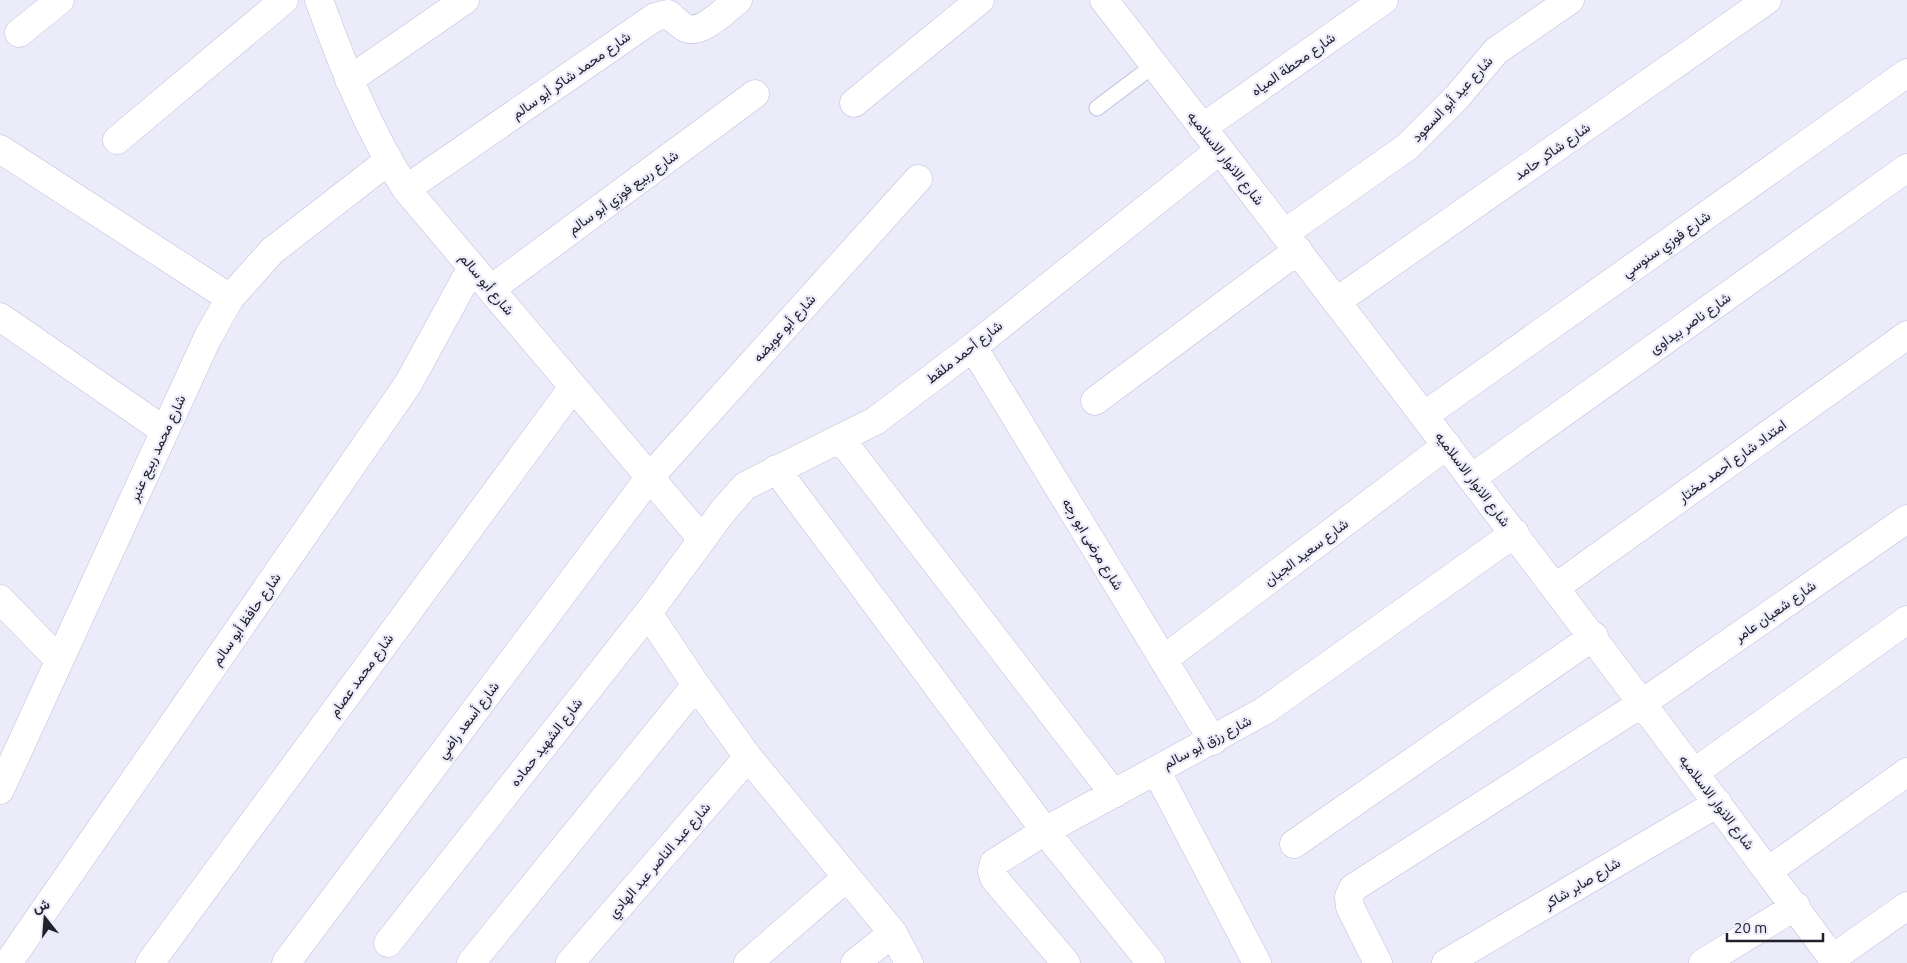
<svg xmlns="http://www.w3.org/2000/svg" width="1907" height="963" font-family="Ubuntu,Vazirmatn,sans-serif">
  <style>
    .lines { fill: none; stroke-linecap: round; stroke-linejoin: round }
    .lane-casing { stroke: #bebfe0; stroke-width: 17 }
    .street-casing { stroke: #bebfe0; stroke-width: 29 }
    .lane { stroke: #fff; stroke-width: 15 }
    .street { stroke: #fff; stroke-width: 28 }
    .labels { text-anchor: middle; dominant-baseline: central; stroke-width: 4.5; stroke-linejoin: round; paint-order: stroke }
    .street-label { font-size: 14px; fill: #21212d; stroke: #ebebf9 }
  </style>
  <rect width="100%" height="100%" fill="#ebebf9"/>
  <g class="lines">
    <g class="lane-casing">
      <path id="lane" d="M1097,108l57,-43"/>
    </g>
    <g class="street-casing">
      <path id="street" d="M319,0c24,66 49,130 87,189l296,350
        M1104,0c247,319 492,639 732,963
        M19,33l41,-33
        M349,80l116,-80
        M854,103l126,-103
        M1202,128l182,-128
        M117,140l167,-140
        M0,149l230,149
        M406,189l249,-172 13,-3c5,4 10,9 16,13 16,10 42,-18 54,-27
        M1285,233l122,-86 50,-50 39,-46 74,-51
        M491,289l264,-195
        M1337,301l430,-301
        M0,317l165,114
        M973,347l240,394
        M1095,401l203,-151
        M1425,415l482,-342
        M840,438l274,356
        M776,469l269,362 106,132
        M1473,477l434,-309
        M1556,587l351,-252
        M0,599l59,61
        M648,613l48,72 52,72 145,176 16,30
        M1164,659l283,-214
        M1156,770l101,193
        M1695,772l212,-152
        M0,790l208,-453 22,-39 42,-47 116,-90
        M1294,844l300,-208
        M1768,871l139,-99
        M388,943l260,-330 75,-102 22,-25 130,-65 98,-74 247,-197
        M1833,958l74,-52
        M8,963l400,-579 64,-117
        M150,963l423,-576
        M286,963l363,-485 269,-299
        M471,963l225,-278
        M570,963l178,-206
        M748,963l99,-86
        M855,963l38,-30
        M1066,963l-72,-85 -2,-7 2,-8 51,-32 219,-120 251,-178
        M1378,963l-28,-56 -1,-10 4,-9 291,-186 263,-183
        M1446,963l272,-160
        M1703,963l93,-57"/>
    </g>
    <use href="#lane" class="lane"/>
    <use href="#street" class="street"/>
  </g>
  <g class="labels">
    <g class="street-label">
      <text transform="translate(1293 64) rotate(-35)">شارع محطة المياه</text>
      <text transform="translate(571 75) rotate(-35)">شارع محمد شاكر أبو سالم</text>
      <text transform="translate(1452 99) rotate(-47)">شارع عيد أبو السعود</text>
      <text transform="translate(1552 151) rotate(-35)">شارع شاكر حامد</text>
      <text transform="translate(1226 158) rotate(52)">شارع الانوار الاسلاميه</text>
      <text transform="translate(623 192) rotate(-36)">شارع ربيع فوزي أبو سالم</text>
      <text transform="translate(1666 244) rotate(-35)">شارع فوزي سنوسي</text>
      <text transform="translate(487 284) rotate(50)">شارع أبو سالم</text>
      <text transform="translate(1690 323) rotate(-35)">شارع ناصر بيداوى</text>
      <text transform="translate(784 328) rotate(-48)">شارع أبو عويضه</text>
      <text transform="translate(964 352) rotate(-38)">شارع أحمد ملقط</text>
      <text transform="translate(157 448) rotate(-65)">شارع محمد ربيع عنبر</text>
      <text transform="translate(1732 461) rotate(-36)">امتداد شارع أحمد مختار</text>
      <text transform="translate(1473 479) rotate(53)">شارع الانوار الاسلاميه</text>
      <text transform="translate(1093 544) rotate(59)">شارع مرضى ابو رجه</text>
      <text transform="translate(1306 552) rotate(-37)">شارع سعيد الجبان</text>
      <text transform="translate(1775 611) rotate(-35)">شارع شعبان عامر</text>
      <text transform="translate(246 619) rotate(-55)">شارع حافظ أبو سالم</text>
      <text transform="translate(361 675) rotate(-54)">شارع محمد عصام</text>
      <text transform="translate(468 720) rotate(-53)">شارع أسعد راضي</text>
      <text transform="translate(546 742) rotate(-52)">شارع الشهيد حماده</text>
      <text transform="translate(1207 742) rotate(-28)">شارع رزق أبو سالم</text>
      <text transform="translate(1717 802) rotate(53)">شارع الانوار الاسلاميه</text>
      <text transform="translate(659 860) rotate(-49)">شارع عبد الناصر عبد الهادي</text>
      <text transform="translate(1582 883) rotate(-31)">شارع صابر شاكر</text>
    </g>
  </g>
  <g transform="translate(45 918) rotate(343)" stroke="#ebebf9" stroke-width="4" paint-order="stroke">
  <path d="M0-4L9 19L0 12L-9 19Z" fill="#21212d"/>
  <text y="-8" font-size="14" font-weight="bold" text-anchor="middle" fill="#21212d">ش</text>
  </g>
  <path d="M1727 933v8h96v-8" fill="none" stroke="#21212d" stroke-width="2.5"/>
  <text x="1734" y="933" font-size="15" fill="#21212d" stroke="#ebebf9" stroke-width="4" paint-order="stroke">20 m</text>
</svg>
